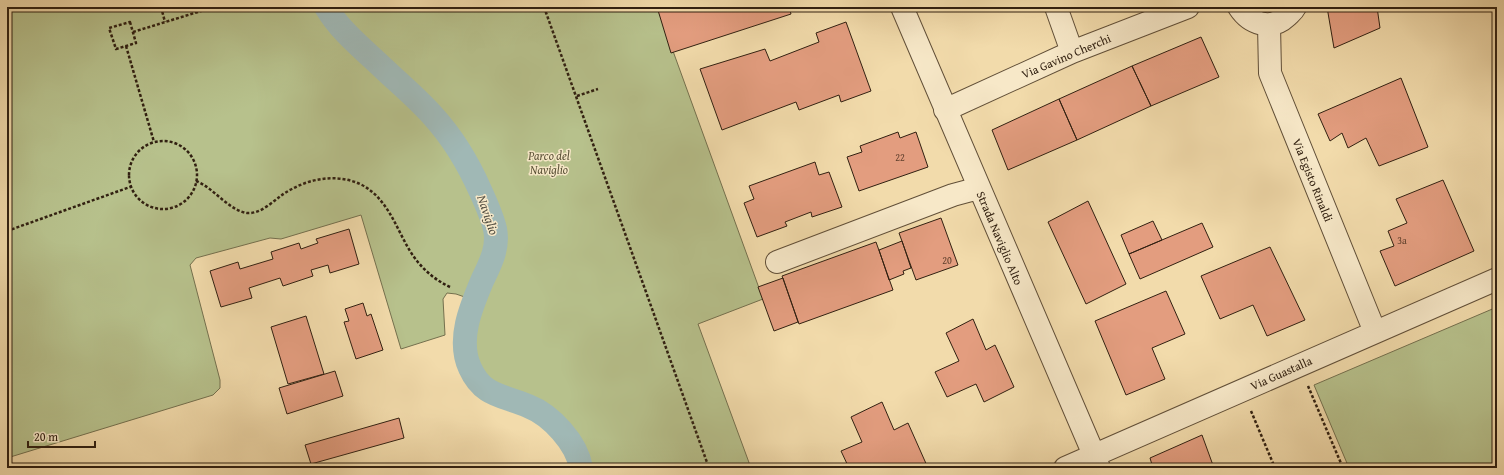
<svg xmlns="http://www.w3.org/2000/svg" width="1504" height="475" font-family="'Gentium Book Plus',serif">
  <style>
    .green { fill: #b7c18c; stroke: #74704e }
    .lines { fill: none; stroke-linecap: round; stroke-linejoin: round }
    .canal { stroke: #a0b8b5; stroke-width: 24 }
    .building { fill: #e39d7f; stroke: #312011 }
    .minor-casing { stroke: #614f38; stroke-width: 24 }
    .path { stroke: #312011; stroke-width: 2.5; stroke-dasharray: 3 2; stroke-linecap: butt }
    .minor { stroke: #f7e8c8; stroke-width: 22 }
    .labels { text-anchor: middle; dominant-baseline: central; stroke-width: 3; stroke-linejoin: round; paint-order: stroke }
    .number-label { font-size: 10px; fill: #5e3f2c }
    .street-label { font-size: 12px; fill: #312011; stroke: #f7e8c8 }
    .park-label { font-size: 12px; font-style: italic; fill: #595036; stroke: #f7e8c8 }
    .water-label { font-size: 13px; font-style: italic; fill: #524e42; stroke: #f7e8c8 }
  </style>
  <rect width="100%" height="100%" fill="#f2dbab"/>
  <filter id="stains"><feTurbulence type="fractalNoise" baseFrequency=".005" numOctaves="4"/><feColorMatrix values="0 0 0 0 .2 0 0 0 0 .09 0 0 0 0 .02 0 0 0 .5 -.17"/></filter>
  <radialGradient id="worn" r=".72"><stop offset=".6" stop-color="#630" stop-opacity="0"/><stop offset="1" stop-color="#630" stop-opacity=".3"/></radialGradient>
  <path class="green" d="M7,7h650l106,292 -65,25 53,144h-160c-8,-27 -24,-50 -48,-65 -15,-9 -33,-12 -48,-20 -33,-19 -29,-52 -13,-80l-26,-9 -9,-1 -4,6 2,36 -44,14 -40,-134 -80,24 -11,-1 -74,20 -6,7 30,115v8l-7,7 -206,63z
    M1497,307v161h-148l-35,-83z"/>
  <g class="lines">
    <path class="canal" d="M326,7c14,24 37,42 57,61 17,16 35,31 50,48 20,22 35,47 47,74 6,13 12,26 15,39 4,19 -5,35 -13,52 -11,26 -25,59 -12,87 13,29 33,27 58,38 23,9 49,37 53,62"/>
  </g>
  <path class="building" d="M657,7h132l2,7 -120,39z
    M1327,7h50l3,21 -46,20z
    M846,22l25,69 -30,11 -2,-7 -40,15 -3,-8 -74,28 -22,-61 65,-20 5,12 49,-19 -3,-9z
    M1201,37l18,40 -68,29 -19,-40z
    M1132,66l19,40 -74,34 -18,-41z
    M1401,78l27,69 -49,19 -13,-28 -18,10 -6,-15 -12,8 -12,-27z
    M1059,99l18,41 -69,30 -16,-40z
    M898,132l2,6 16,-6 12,35 -69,24 -12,-34 15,-5 -2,-6z
    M815,162l4,13 10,-3 13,35 -30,10 -1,-5 -26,10 2,4 -30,11 -13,-34 10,-4 -5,-13z
    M1443,180l31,71 -79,35 -15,-35 14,-5 -6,-15 19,-8 -11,-24z
    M1088,201l38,83 -40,20 -38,-82z
    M941,218l17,47 -42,15 -17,-47z
    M1153,221l9,19 -33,14 -8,-19z
    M1202,223l11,24 -73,32 -11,-25z
    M349,229l10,35 -29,9 -2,-8 -17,5 2,6 -30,10 -3,-8 -31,10 3,10 -31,9 -11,-36 28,-9 2,7 33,-10 -2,-7 28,-9 2,6 17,-6 -2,-4z
    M902,241l9,27 -8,3 1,3 -15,6 -10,-30z
    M876,242l17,48 -94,34 -17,-48z
    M1270,247l35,73 -38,16 -14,-31 -33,14 -19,-43z
    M783,278l15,44 -24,9 -16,-44z
    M1166,291l19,43 -33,14 13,31 -39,16 -31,-74z
    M363,303l4,13 4,-2 12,36 -27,9 -12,-37 5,-1 -4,-12z
    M306,316l18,58 -36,10 -17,-57z
    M973,319l13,31 9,-5 19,42 -30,15 -8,-18 -29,13 -12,-25 24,-11 -13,-28z
    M335,371l8,25 -56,18 -8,-26z
    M882,402l12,28 14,-7 20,45h-79l-8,-17 21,-9 -11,-25z
    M399,418l5,20 -93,26 -6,-19z
    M1202,435l12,33h-61l-3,-10z"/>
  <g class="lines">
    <g class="minor-casing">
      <path id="minor" d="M902,7l192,448 5,13
        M1056,7l16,45
        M1239,7c11,17 32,24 48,9 3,-3 6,-5 8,-9
        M1269,25l1,48 105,259
        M945,110l127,-58 116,-45
        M777,262l176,-67 26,-7
        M1065,468l432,-189"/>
    </g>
    <path class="path" d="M161,7l4,15
      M544,7l165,461
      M130,22l6,21 -20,6 -7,-21z
      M133,32l81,-25
      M126,46l28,96
      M577,96l21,-7
      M129 175a34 34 0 1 1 68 0a34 34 0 1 1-68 0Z
      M196,181c18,7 32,29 51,32 14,1 25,-11 35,-18 23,-16 54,-23 80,-10 26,14 34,43 48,66 10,16 23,28 40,36
      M7,231l123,-44
      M1308,386l35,82
      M1251,411l24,57"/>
    <use href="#minor" class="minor"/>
  </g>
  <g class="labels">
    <g class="number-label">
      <text x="900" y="157">22</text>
      <text x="1402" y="240">3a</text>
      <text x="947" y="260">20</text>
    </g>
    <g class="street-label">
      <text transform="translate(1066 56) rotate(-23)">Via Gavino Cherchi</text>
      <text transform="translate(1313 180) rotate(68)">Via Egisto Rinaldi</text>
      <text transform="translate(1000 238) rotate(67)">Strada Naviglio Alto</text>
      <text transform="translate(1281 373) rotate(-24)">Via Guastalla</text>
    </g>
    <g class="park-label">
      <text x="549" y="155">Parco del<tspan x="549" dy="14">Naviglio</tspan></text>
    </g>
    <g class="water-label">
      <text transform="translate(488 215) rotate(71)">Naviglio</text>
    </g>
  </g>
  <rect width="1504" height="475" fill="none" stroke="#f2dbab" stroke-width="24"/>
  <rect x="8" y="8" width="1488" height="459" fill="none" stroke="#312011" stroke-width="2"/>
  <rect x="12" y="12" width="1480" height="451" fill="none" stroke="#312011"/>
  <path d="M28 441v6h67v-6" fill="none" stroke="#312011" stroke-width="2"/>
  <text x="34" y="441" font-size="12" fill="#312011" stroke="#f7e8c8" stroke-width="3" paint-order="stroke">20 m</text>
  <rect width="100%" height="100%" filter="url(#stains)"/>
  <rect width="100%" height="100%" fill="url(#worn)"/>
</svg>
